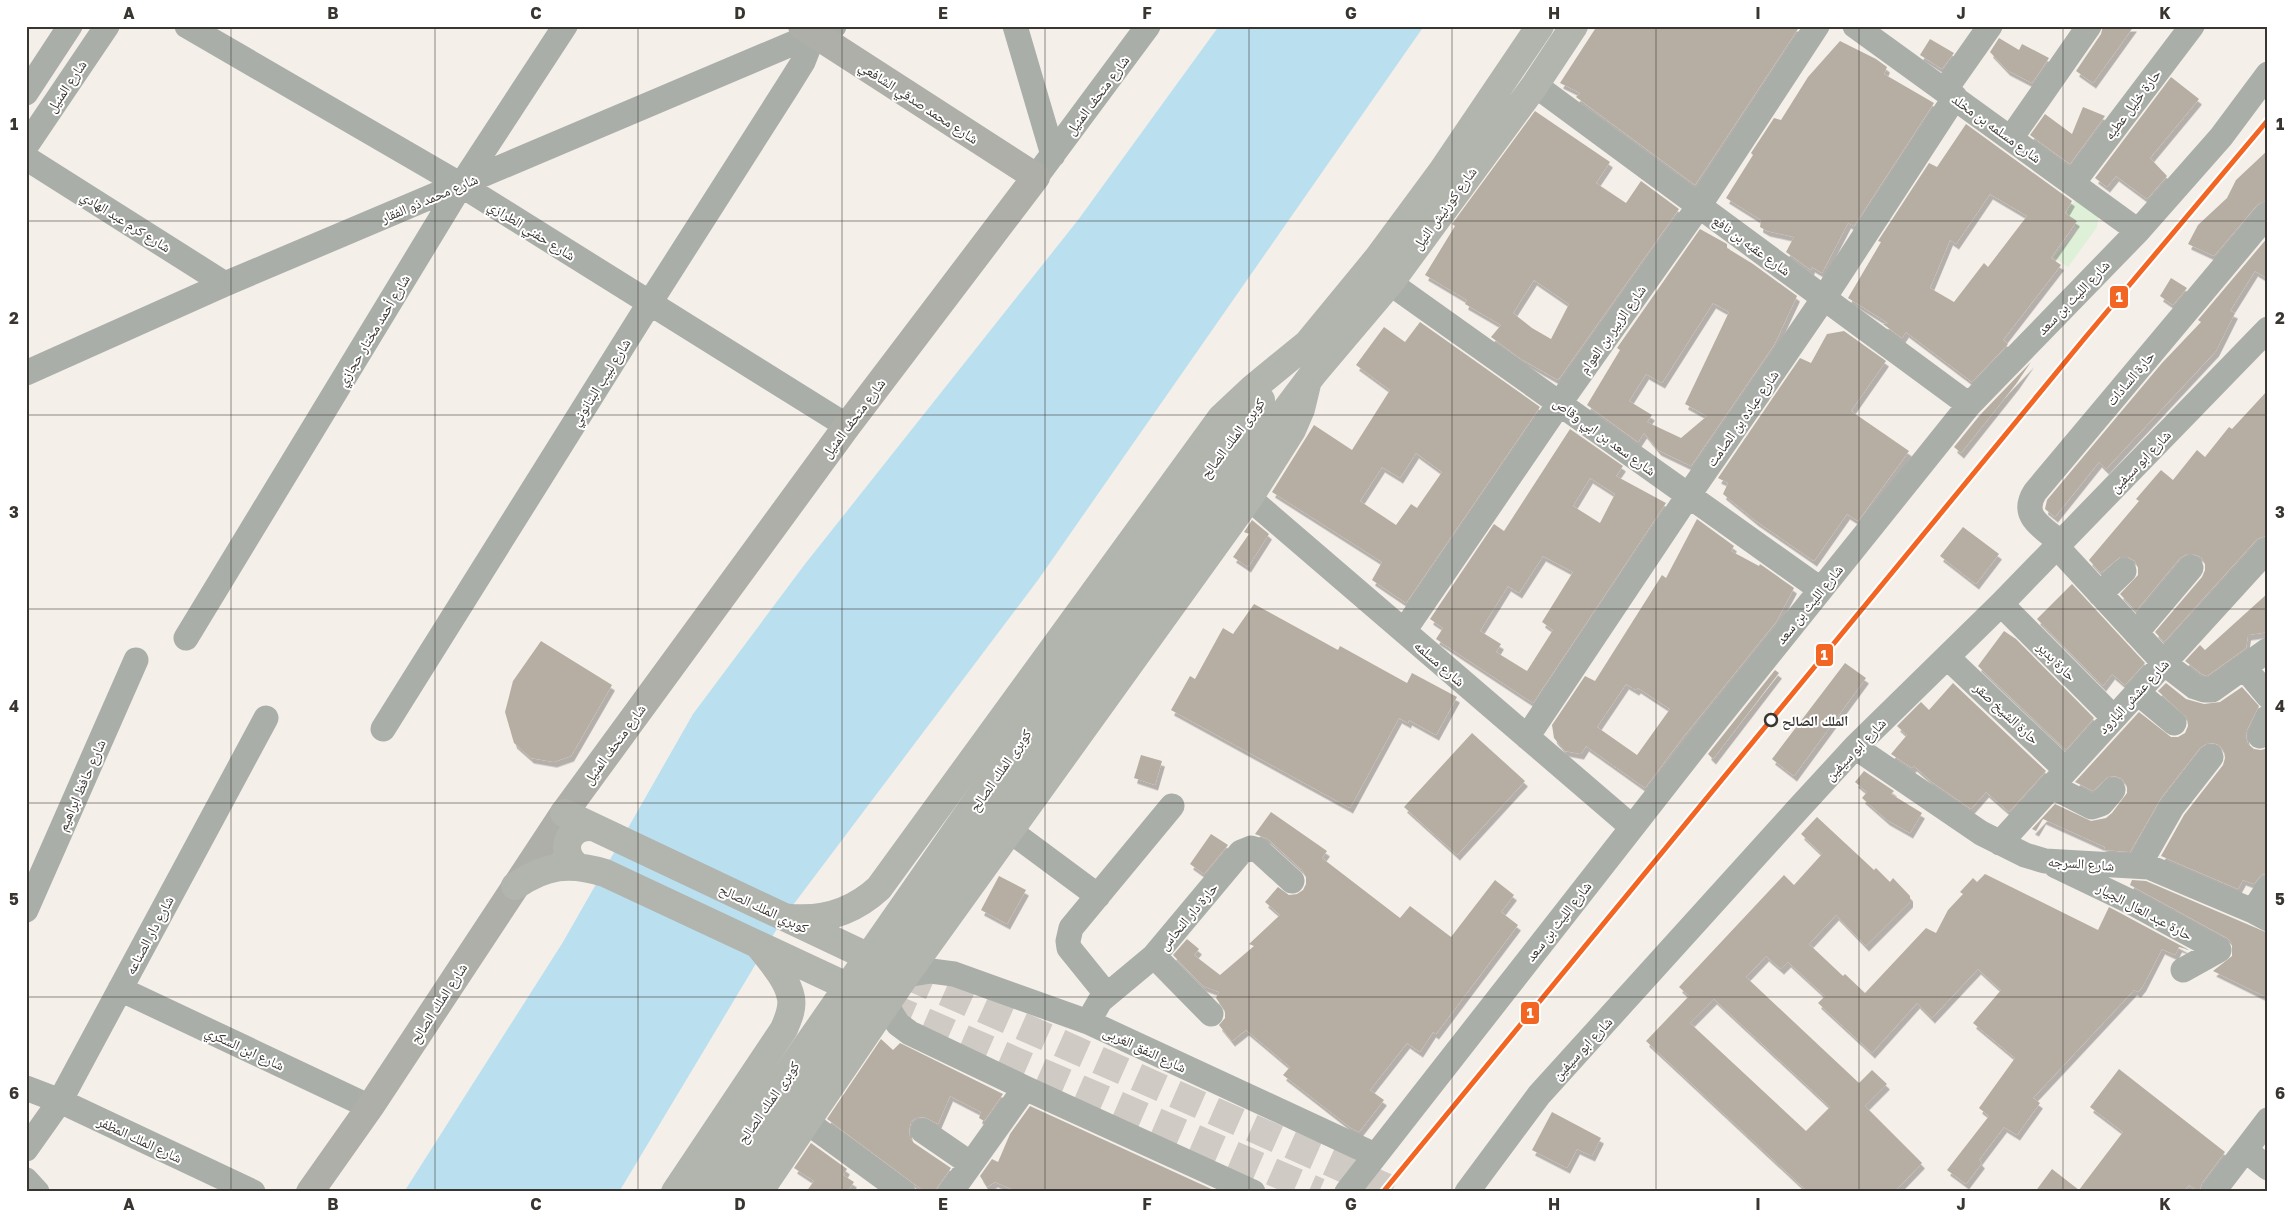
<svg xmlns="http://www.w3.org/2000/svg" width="2294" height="1218" font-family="'Golos Text','Noto Naskh Arabic',sans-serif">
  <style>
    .green { fill: #def0d7 }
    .water { fill: #bae0f0 }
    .building { fill: #b6aea3; fill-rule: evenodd; filter: url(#shadow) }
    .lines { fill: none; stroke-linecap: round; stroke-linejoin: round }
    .highway-tunnel { stroke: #cfcac4; stroke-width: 28; stroke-dasharray: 28 14; stroke-linecap: butt }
    .minor { stroke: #a9aea8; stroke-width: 25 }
    .major { stroke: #aeafa9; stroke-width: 28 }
    .highway { stroke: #b2b4ae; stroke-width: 28 }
    .highway-bridge { stroke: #b2b4ae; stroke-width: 28 }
    .metro-1-casing { stroke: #fff; stroke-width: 9 }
    .metro-1 { stroke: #f26522; stroke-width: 5 }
    .grid { fill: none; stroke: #393531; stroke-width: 1; stroke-opacity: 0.55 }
    .stop-dot { fill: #fff; stroke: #393531; stroke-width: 2.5 }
    .labels { text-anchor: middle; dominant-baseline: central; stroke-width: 4; stroke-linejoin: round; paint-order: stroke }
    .street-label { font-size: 14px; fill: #393531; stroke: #fff }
    .stop-label { font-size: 14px; font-weight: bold; fill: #393531; stroke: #fff; text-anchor: start }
    .line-badge { stroke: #fff; stroke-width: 2 }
    .badge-label { font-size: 14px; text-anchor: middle; font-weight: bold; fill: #fff }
    .neatline { fill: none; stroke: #393531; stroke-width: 2 }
    .grid-label { font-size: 16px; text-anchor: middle; font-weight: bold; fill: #393531 }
  </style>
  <defs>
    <filter id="shadow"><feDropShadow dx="3" dy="5.5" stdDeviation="0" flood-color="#0004"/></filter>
  </defs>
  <rect width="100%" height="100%" fill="#f5efe9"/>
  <path class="green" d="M2076,200l23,13 -2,14 -29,40 -14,-10 25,-28 -11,-9 -1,-10z"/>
  <path class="water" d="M1219,26h205l-386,554 -254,337 -165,275h-215l159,-250 130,-228 112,-150 273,-344z"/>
  <path class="building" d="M1597,26h203l-105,159 -119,-88 4,-4 -20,-10z
    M2103,26h31l-41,57 -17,-12 25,-37z
    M1999,38l20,12 3,-6 27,14 -17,25 -25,-13 -17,-18z
    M1930,39l24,14 -12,16 -22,-14z
    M1840,41l36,18 11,8 -3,7 50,29 -80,123 -6,-3 -26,50 -10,-6 -1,3 -25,-18 8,-15 -27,-6 -7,-4 1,-7 -35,-22 27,-43 -2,-2 23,-35 7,2 27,-43z
    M2171,77l28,22 -49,59 17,18 -20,23 -31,-23 -9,11 -12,-9z
    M2083,107l22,9 -35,48 -40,-29 15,-21 27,20z
    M1535,111l75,51 -14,21 30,20 15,-22 38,28 -121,171 -37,-21 -30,-22 10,-12 -36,-21 2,-4 -42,-25 30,-49 -3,-2zM1534,280l35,24 -18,35 -19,-11 -19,-15z
    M1966,124l106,77 -7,12 12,8 -26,37 10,7 -58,75 5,4 -36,38 -66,-50 -4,6 -19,-14 5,-1 -40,-25 33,-56 -3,-1 51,-78 8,4zM1990,194l37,22 -39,51 -4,-4 -30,39 -24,-14 20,-48 6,4z
    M2268,150v50l-11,5 -43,51 -26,-12 10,-19 29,-27 9,-18z
    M1700,229l27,15v4l26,16 44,32 -23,49 -83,121 -33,-16 -14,-17 -6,9 -51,-37 33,-55 -3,-2zM1713,303l16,9 -44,92 22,12 -26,22 -34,-16 5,-7 -23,-14 17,-27 16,9z
    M2268,237v42l-13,-8 -25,40 5,2 -19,38 -110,118 -7,-7 -44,55 -10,-8 2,-9 115,-137 39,-41 -3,-2z
    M2171,278l16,10 -14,17 -13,-9z
    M1420,322l120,85 -134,196 -34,-23 10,-18 -110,-70 42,-67 38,25 38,-60 -34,-25 28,-38 21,15zM1416,453l26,19 -25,36 -6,-4 -15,21 -36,-24 22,-34 18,11z
    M1844,331l42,30 -35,50 58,40 -51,70 -11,-7 -33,47 -58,-40 -33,-27 5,-11 -10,-5 82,-120 11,5 16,-29z
    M2031,362l-15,22 -55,69 -7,-6 26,-32z
    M2268,390v145l-11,4 -93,103 -9,-10 47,-55 3,-7v-6l-4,-7 -8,-3h-6l-7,4 -44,53 -16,-17 18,-19v-7l-3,-7 -7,-4h-8l-19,16 -12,-13 50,-59 -3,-2 25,-29 12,10 24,-30 8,7 24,-30 3,2z
    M1570,429l53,37 -7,10 50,27 -133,200 -97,-64 7,-11 -13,-9 64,-95 10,7zM1590,478l25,16 -15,29 -27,-17zM1543,556l30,16 -31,50 11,8 -26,41 -31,-19 5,-8 -21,-13 28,-45 11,7z
    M1697,519l37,27 -3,5 28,15 1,-2 34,24 -18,34 -92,114 -39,52 -59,-42 -5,8 -16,-3 -11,-13 -2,-13 33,-49 10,5 67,-106 4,3zM1626,684l10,6 2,-2 32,21 -33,46 -40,-28z
    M1252,520l17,14 -21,33 -15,-10 16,-23 -5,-2z
    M1963,527l36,27 -23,30 -36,-28z
    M2072,584l73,79 -20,22 -13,-11 -9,12 -66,-67z
    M2268,593v39l-20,3 -2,13 -39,28 -5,-2 -17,-13 15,-16 5,5z
    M1254,604l84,46 2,-4 67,37 5,-10 45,24 -21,38 -27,-15 -1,3 -9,-5 -49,90 -179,-98 19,-34 5,3 28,-51 10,6z
    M2004,631l12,8 78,79 -28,32 -88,-84z
    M541,641l71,44 -41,71 -17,6 -23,-4 -17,-15 -9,-31 8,-31z
    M1845,663l21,15 -72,98 -22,-17z
    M1775,670l4,3 -66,86 -5,-5z
    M1953,683l93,88 -37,41 -23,-20 -15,17 -39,-27 -18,-16 -2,2 -21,-14 16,-19 -10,-9 24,-24 8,8z
    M2166,683l20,16 18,5 16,-2 22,-15 17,19 -12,24 -1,7 2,7 6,5 7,1 7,-2v125l-7,2 -7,9 -11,-4 -5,9 -77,-33 23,-41 39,-50 2,-7 -1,-7 -5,-6 -6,-2 -7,1 -6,4 -39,50 -31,54 -26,-2 1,-3 -62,-28 -7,12 -4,-2 23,-25 36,17 15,-3 6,-5 15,-20v-7l-5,-7 -7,-3 -7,1 -15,14 -18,-9 64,-70 32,25h7l7,-4 3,-7 -1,-8 -29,-27z
    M1472,733l53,48 -68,74 -53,-48z
    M1141,755l21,6 -7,24 -21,-7z
    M1864,771l30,20 -3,3 31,19 -12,20 -23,-13 -25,-22 5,-6 -12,-10z
    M1271,812l56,39 -5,7 78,60 10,-12 41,31 44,-57 19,15 -13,17 17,13 -82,109 -3,-2 -13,20 -13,-9 -37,47 14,10 -25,32 -8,-4 -68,-53 7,-8 -44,-37 -14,11 -13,-16 6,-7v-7l-9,-13 3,-6 -16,-6 -30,-31 14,-16 12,10 -5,6 26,20 34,-29 -5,-2 31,-29 -15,-13 13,-15 11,8 8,-1 6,-4 3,-6v-7l-4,-7 -34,-31 -13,-5z
    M1817,817l57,53 2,-2 14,14 3,-4 17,18v6l-44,44 -30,-31 -27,29 34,32 2,-2 20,19 61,-65 10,5 12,-23 15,-16 -3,-2 13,-14 4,4 8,-8 113,56 11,-23 80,43 -10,-3 -4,8 -13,-6 -19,37 -5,6 -4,-2 -101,108 7,5 -23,32 -13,-8 -25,33 3,3 -16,21 -19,-14 42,-54 -10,-8 36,-50 -42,-35 28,-33 -23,-21 -46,49 -15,-15 -45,50 -54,-50 7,-7 -37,-34 -7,7 -15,-13 -20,21 113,106 13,-13 15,14 -22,22 57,57 -28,29h-86l-162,-151 43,-45 -10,-9 105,-112 10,10 28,-31 -21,-20zM1714,999l116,108 -24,24 -116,-108z
    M1211,834l17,11 -24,29 -14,-10z
    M999,876l27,14 -19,34 -26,-14z
    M2132,880l14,1 122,52v65l-55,-27 19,-15v-13l-5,-5 -97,-53z
    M881,1039l12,11 7,-7 103,51 -19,27 -5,-3 2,-6 -31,-16 -12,28 -14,-7 -8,1 -5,4 -2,8 1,8 4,5 37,25 -17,24h-9l-98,-73z
    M2119,1069l106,83 -23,31 -3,9 -10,-7 -5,7h-149l17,-23 27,21 44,-58 -33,-25z
    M1030,1106l188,86h-200l-23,-10 -8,5 -7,-11 12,-17 6,3 12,-28z
    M1552,1112l49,26 -9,18 -15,-7 -10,19 -35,-18z
    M811,1143l36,26 -4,6 11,7 -7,10h-41l8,-11 -20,-13z"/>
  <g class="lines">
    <path class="highway-tunnel" d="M906,975l491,217
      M886,1005l433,187"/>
    <path class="minor" d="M187,26l274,159 386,241
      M1015,26l38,129
      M1855,26l283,205
      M1535,85l434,320
      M1945,90l45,-64
      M26,93l44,-67
      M2011,138l78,-112
      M26,146l81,-120
      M26,158l199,126
      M1036,177l112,-151
      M2073,183l119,-157
      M1390,283l430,306
      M26,373l199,-89 609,-258
      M1249,498l383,329
      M2061,543c-17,-15 -42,-26 -26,-51l233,-278
      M2057,547l107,116 31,24 9,3h8l56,-40
      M2100,594l24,-23
      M2001,604l112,113
      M1404,631l155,-227 140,-198 118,-180
      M2136,633l55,-65
      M186,638l275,-453 104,-159
      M1947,657l119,113
      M2244,667l24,29
      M2137,692l37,31
      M383,729l266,-425 139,-218 15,-24 11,-28
      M2260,736l8,-19
      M1527,737l161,-241 136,-198 131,-201
      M1855,747l126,86 44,22 20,6 104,6 104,44 15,8
      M2051,786l41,21 9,-3 12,-14
      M1009,830l89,66
      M2000,843l268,-294
      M2139,865l33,-58 39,-50
      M2056,866l73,35 90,49
      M26,910l110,-250
      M2253,911l15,-23
      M1154,956l57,58
      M2183,970l36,-20
      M906,975l25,-4 23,3 134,48 287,133
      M120,989l250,118
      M1107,995l-38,-47 -1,-7 3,-13 101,-122
      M886,1005l12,19 12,9 115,55 228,104
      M1088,1022l12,-21 54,-45 87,-104 10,-4 7,2 34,31
      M26,1088l34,13 193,91
      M807,1119l11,11 85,62
      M923,1131l48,33
      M26,1149l34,-48 206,-383
      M2245,1150l23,18
      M26,1180l11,12
      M951,1192l74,-104
      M1347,1192l370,-473 252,-314 169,-174 83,-94 47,-63
      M1467,1192l72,-97 259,-286 57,-62 146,-143 267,-275
      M2213,1192l55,-72"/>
    <path class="major" d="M310,1192l60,-85 194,-294 283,-387 189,-249 -234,-151"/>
    <path class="highway" d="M1215,458l46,-58
      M1239,472l74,-98 77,-91 145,-198 39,-59
      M564,813l326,154
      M577,866c-19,-15 -9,-41 16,-39
      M515,886c31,-21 54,-24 90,-13l263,123
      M784,917c36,5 68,-4 95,-29l342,-470 32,-30 55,-45 69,-84 65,-88 98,-145
      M675,1192l109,-163c4,-10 9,-20 7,-31 -3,-18 -20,-37 -31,-51
      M759,1192l147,-217 343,-477 43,-68 9,-21 6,-25"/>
    <path class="highway-bridge" d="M705,1192l510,-734
      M734,1192l302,-440 203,-280"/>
    <g class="metro-1-casing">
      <path id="metro-1" d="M1383,1192l701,-853 184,-219"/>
    </g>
    <use href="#metro-1" class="metro-1"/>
  </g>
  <path class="grid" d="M231,26v1166M435,26v1166M638,26v1166M842,26v1166M1045,26v1166M1249,26v1166M1452,26v1166M1656,26v1166M1859,26v1166M2063,26v1166M26,221h2242M26,415h2242M26,609h2242M26,803h2242M26,997h2242"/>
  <circle class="stop-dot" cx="1771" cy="720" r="6"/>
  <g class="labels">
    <g class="street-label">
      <text transform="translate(66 86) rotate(-56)">شارع المنيل</text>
      <text transform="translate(1097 95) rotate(-53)">شارع متحف المنيل</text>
      <text transform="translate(919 102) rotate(33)">شارع محمد صدقي الشافعي</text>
      <text transform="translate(2132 104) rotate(-53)">حارة خليل عطيه</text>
      <text transform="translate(1997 128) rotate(36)">شارع مسلمه بن مخلد</text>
      <text transform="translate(429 198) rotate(-23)">شارع محمد ذو الفقار</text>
      <text transform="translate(1444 208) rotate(-54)">شارع كورنيش النيل</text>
      <text transform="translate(126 221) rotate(32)">شارع كرم عبد الهادي</text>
      <text transform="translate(532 230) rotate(32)">شارع حفني الطرازي</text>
      <text transform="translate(1752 245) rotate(36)">شارع عقبه بن نافع</text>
      <text transform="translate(2073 297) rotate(-46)">شارع الليث بن سعد</text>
      <text transform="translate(1612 329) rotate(-55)">شارع الزبير بن العوام</text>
      <text transform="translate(373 330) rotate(-59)">شارع أحمد مختار حجازي</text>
      <text transform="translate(2130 378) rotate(-50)">حارة السادات</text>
      <text transform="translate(600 382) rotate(-58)">شارع لبيب البتانوني</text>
      <text transform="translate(853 418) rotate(-53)">شارع متحف المنيل</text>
      <text transform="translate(1742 418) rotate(-55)">شارع عباده بن الصامت</text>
      <text transform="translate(1605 436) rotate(36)">شارع سعد بن ابي وقاص</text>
      <text transform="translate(1232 438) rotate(-53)">كوبرى الملك الصالح</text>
      <text transform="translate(2140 461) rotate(-46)">شارع ابو سيفين</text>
      <text transform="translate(1809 604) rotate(-51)">شارع الليث بن سعد</text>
      <text transform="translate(2057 661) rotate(45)">حارة بدير</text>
      <text transform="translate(1440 663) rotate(41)">شارع مسلمه</text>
      <text transform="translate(2133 696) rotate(-47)">شارع عشش البارود</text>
      <text transform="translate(2007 713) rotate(43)">حارة الشيخ صقر</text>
      <text transform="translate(614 744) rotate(-54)">شارع متحف المنيل</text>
      <text transform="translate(1855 749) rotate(-46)">شارع ابو سيفين</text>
      <text transform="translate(1000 770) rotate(-55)">كوبرى الملك الصالح</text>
      <text transform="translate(81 785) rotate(-66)">شارع حافظ ابراهيم</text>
      <text transform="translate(2081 863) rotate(4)">شارع السرجه</text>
      <text transform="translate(764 908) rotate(25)">كوبري الملك الصالح</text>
      <text transform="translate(2145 911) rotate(28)">حارة عبد العال الجيار</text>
      <text transform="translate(1188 916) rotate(-50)">حارة دار النحاس</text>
      <text transform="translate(1558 921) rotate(-52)">شارع الليث بن سعد</text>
      <text transform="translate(149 935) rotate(-62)">شارع دار الصناعه</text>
      <text transform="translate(438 1003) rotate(-57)">شارع الملك الصالح</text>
      <text transform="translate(245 1048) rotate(25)">شارع ابن السكري</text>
      <text transform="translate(1582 1048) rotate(-47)">شارع ابو سيفين</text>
      <text transform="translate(1145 1049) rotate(25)">شارع النفق الغربى</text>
      <text transform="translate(768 1102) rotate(-55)">كوبرى الملك الصالح</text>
      <text transform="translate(140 1139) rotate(25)">شارع الملك المظفر</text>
    </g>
    <g class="stop-label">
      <text x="1782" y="720">الملك الصالح</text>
    </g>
  </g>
  <g class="line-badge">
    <rect x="2109" y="285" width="20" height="24" rx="5" fill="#f26522"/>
    <rect x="1815" y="643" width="19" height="24" rx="5" fill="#f26522"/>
    <rect x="1520" y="1001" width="20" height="24" rx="5" fill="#f26522"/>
  </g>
  <g class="badge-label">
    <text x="2119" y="302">1</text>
    <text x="1824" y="660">1</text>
    <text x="1530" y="1018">1</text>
  </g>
  <rect width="2294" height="1218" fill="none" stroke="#ffffff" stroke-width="55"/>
  <rect x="28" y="28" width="2238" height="1162" class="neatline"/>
  <g class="grid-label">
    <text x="129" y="19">A</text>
    <text x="333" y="19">B</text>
    <text x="536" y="19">C</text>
    <text x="740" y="19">D</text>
    <text x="943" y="19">E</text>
    <text x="1147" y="19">F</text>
    <text x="1351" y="19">G</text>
    <text x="1554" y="19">H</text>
    <text x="1758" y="19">I</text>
    <text x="1961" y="19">J</text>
    <text x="2165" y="19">K</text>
    <text x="14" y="130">1</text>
    <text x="2280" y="130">1</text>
    <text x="14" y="324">2</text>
    <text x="2280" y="324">2</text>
    <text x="14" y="518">3</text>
    <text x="2280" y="518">3</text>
    <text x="14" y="712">4</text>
    <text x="2280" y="712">4</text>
    <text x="14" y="905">5</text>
    <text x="2280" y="905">5</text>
    <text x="14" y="1099">6</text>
    <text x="2280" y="1099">6</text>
    <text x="129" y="1210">A</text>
    <text x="333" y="1210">B</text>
    <text x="536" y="1210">C</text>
    <text x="740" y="1210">D</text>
    <text x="943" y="1210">E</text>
    <text x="1147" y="1210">F</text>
    <text x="1351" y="1210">G</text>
    <text x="1554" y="1210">H</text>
    <text x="1758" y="1210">I</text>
    <text x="1961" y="1210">J</text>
    <text x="2165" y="1210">K</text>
  </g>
</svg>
